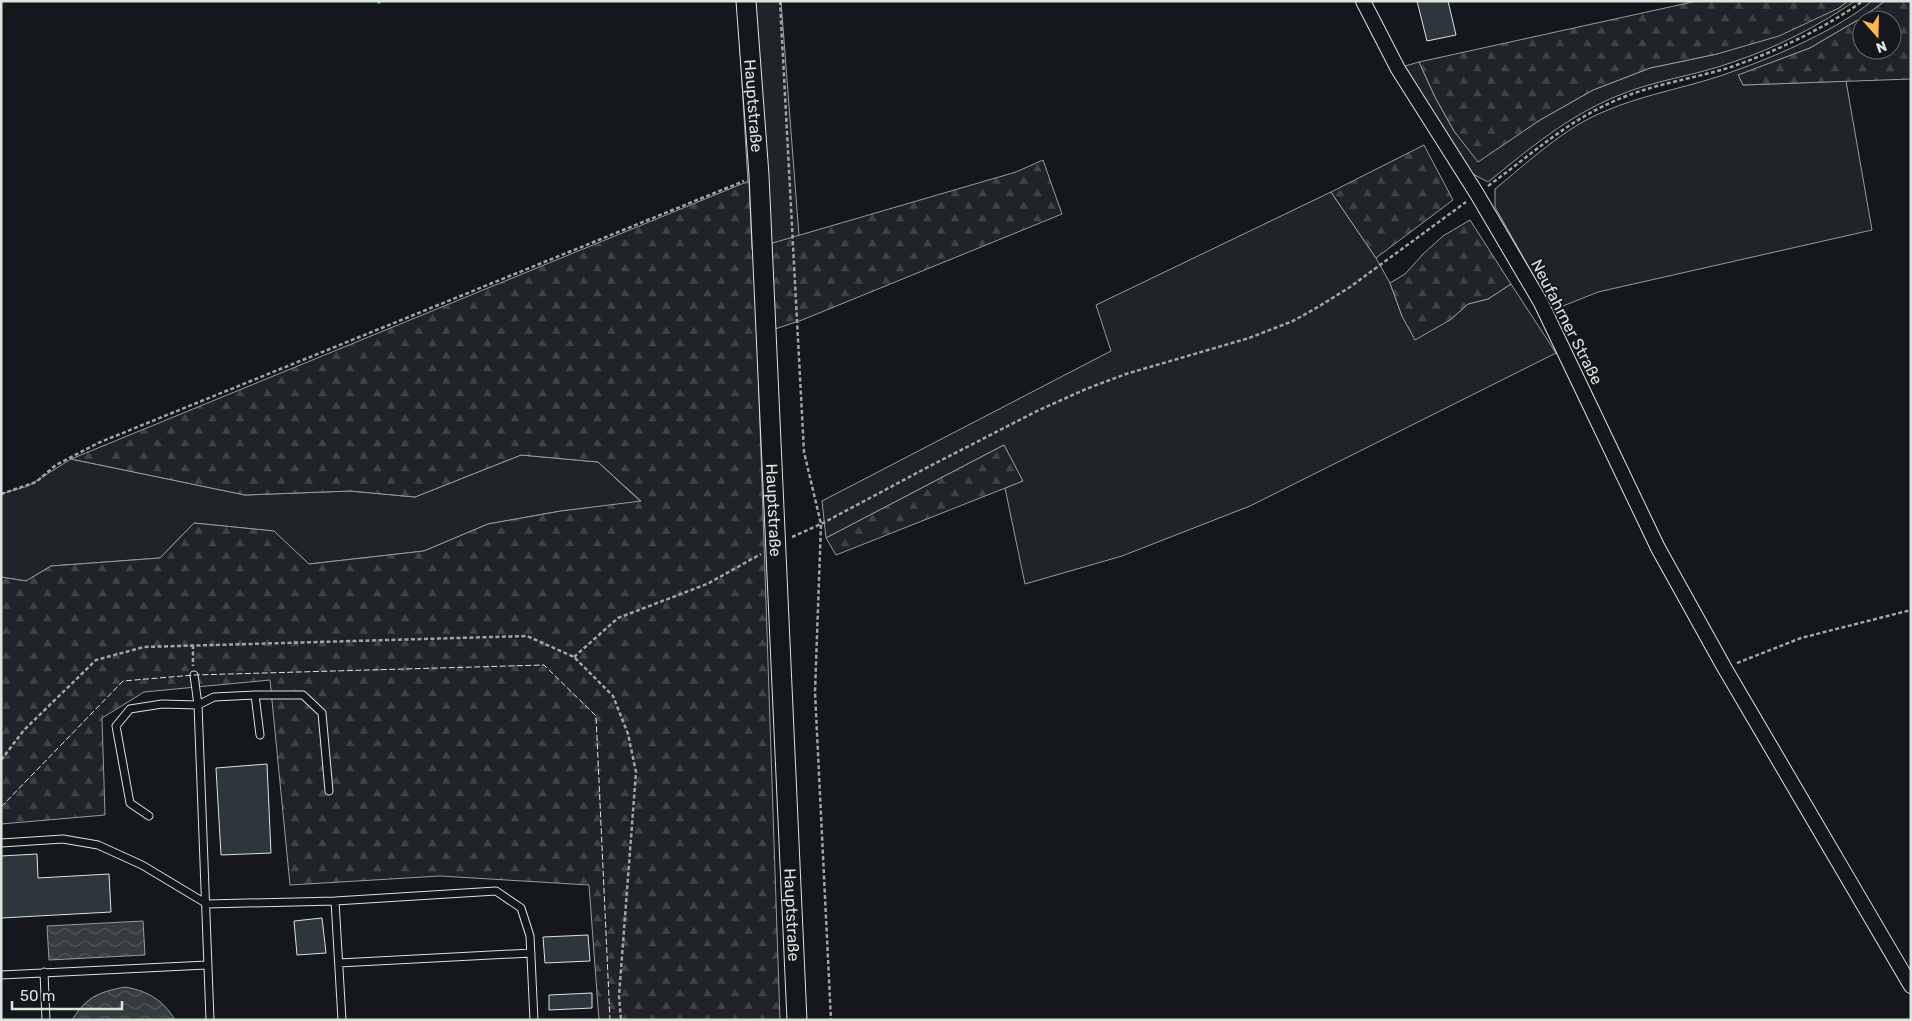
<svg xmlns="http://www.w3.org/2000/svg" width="1912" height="1021" font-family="Rubik,sans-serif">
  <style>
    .grass { fill: #202428; stroke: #939e99 }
    .forest { fill: url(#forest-firs); stroke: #939e99; fill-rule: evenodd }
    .water { fill: url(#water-waves); stroke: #939e99 }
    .building { fill: #2c363c; stroke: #d8e6dc }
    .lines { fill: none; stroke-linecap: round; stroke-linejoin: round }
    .lane-casing { stroke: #d8e6dc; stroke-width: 9 }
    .street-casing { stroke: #d8e6dc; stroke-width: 16 }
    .secondary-casing { stroke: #d8e6dc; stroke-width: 21 }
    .path { stroke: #9da8a2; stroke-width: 2.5; stroke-dasharray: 4 2.5; stroke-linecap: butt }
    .lane { stroke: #14181c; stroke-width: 7 }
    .street { stroke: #14181c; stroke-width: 14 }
    .secondary { stroke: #14181c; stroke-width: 19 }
    .hedge { stroke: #8ac095; stroke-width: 4; stroke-dasharray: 2.5 4; stroke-linecap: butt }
    .fence { stroke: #d8e6dc; stroke-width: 1; stroke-dasharray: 6 2.5; stroke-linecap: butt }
    .labels { text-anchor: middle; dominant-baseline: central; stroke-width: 4; stroke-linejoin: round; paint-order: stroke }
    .street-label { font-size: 16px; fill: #d8e6dc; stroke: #14181c }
  </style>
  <defs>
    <pattern id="forest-firs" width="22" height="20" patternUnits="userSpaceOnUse" patternTransform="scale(1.25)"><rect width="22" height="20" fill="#202428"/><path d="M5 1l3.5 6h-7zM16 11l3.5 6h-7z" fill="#404447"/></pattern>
    <pattern id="water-waves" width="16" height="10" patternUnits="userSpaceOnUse" patternTransform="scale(1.25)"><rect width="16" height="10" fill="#363b3e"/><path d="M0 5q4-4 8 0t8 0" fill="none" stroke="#525759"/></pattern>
  </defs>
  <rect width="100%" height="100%" fill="#14181c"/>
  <path class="grass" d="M737,1h44l18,235 -47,13z
    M1848,1h7c-37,25 -79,47 -122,61 -38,14 -79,18 -116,34 -49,20 -88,53 -129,86l-17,-9 -23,-33 -43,-74 14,-4 16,35 19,34 24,30 62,-41 53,-30 57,-22 67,-14 122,-46z
    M1872,1h13l-22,16 -53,31 -71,27 4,10 103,-4 26,149 -274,62 -45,18 -58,-103v-18c32,-26 69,-61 108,-77 43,-19 90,-25 134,-42 42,-15 101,-41 135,-69z
    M1331,192l45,66 14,25 12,33 48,4 18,-16 20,-5 23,-15 45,69 -306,153 -128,50 -97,28 -20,-96 17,-7 -18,-36 -178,93 -4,-37 289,-150 -15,-46z
    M521,455l77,7 43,40 -80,9 -73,13 -64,27 -115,13 -36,-33 -79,-8 -34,35 -109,8 -25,15 -25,-4v-83l27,-8 43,-27 174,36 105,-4 65,6z"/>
  <path class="forest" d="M1697,1h151l-9,7 -60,28 -62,18 -67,14 -57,22 -53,30 -62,42 -24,-31 -19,-34 -16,-35z
    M1885,1h26v78l-168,6 -5,-10 72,-27 53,-31zM1862,20h30v30h-30z
    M1424,145l29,55 -77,58 -45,-66z
    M1043,160l19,54 -260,106 -45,15 23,685h-181l-10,-135 -149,-9 -150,9 -20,-205 -126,12 -42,26 3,97 -104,9v-247l25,4 25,-15 109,-8 34,-35 80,8 35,33 115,-13 64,-27 73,-13 80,-10 -43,-39 -77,-7 -106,42 -65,-6 -105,4 -174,-36 678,-278 3,68 264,-77z
    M1470,220l41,64 -23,15 -20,5 -18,16 -35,20 -13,-24 -12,-33 15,-9 18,-20 20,-18z
    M1004,445l19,36 -187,74 -10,-17z"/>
  <path class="water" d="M143,921l2,34 -96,5 -2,-34z
    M125,987c23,4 38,13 50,33h-103c14,-23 27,-28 53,-33z"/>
  <path class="building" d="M1417,1h31l8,34 -29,6z
    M267,764l4,89 -50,2 -5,-87z
    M37,854l1,24 71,-4 2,38 -110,6v-62z
    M322,918l4,35 -29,2 -3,-34z
    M588,935l2,26 -45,2 -2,-26z
    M592,993v15l-43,2v-15z"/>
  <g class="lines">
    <g class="lane-casing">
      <path id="lane" d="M255,695h48l19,18 7,78
        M149,816l-19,-13 -14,-77 14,-17 32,-5 36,1 -4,-30
        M1,843l62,-4 35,6 44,20 65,39 128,-3 161,-10 25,17 9,28 4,84
        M335,901l7,119
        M339,963l192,-10
        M44,972l2,48
        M1,975l206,-10
        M210,1020l-12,-315 16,-8 41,-2 5,40"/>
    </g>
    <g class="street-casing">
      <path id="street" d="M1363,1l35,68 79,125 64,109 117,245 66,119 187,319"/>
    </g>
    <g class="secondary-casing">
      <g id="secondary">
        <path id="s1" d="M746,1l13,174 38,845"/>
      </g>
    </g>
    <path class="path" d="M780,1l24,451 17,72 -6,168 16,328
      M1488,186c47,-34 82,-68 136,-89 35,-14 72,-19 107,-30 46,-16 92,-38 132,-66
      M1,494l35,-12 20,-17 42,-22 646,-262
      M792,537l29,-13 109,-58 107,-55 49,-22 40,-15 123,-36 44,-17 25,-14 32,-20 116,-85
      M193,645v21
      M574,657l44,-39 89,-34 54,-30
      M1737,663l64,-25 110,-28
      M1,760l23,-30 72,-70 48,-13 383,-11 47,21 39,39 15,38 8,38 -17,224 2,24"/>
    <use href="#lane" class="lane"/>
    <use href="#street" class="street"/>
    <use href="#secondary" class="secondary"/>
    <path class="hedge" d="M379,1l1,2"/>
    <path class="fence" d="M1,807l122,-126 71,-6 350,-10 52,51 14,304"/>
  </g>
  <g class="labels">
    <g class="street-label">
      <text stroke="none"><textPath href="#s1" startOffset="105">Hauptstraße</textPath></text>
      <text transform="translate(1567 322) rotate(63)">Neufahrner Straße</text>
      <text stroke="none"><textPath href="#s1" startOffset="510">Hauptstraße</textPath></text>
      <text stroke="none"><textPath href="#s1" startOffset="915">Hauptstraße</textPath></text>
    </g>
  </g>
  <rect width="1912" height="1021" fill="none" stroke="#d8e6dc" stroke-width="5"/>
  <g transform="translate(1877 35) rotate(160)"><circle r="24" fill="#14181c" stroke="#626a69"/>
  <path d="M0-4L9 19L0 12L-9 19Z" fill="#ffb74d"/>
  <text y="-8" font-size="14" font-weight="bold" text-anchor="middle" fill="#d8e6dc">N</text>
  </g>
  <path d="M12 1001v8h110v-8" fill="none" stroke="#d8e6dc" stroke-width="2.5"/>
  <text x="20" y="1001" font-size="15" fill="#d8e6dc" stroke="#14181c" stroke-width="4" paint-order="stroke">50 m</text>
</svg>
